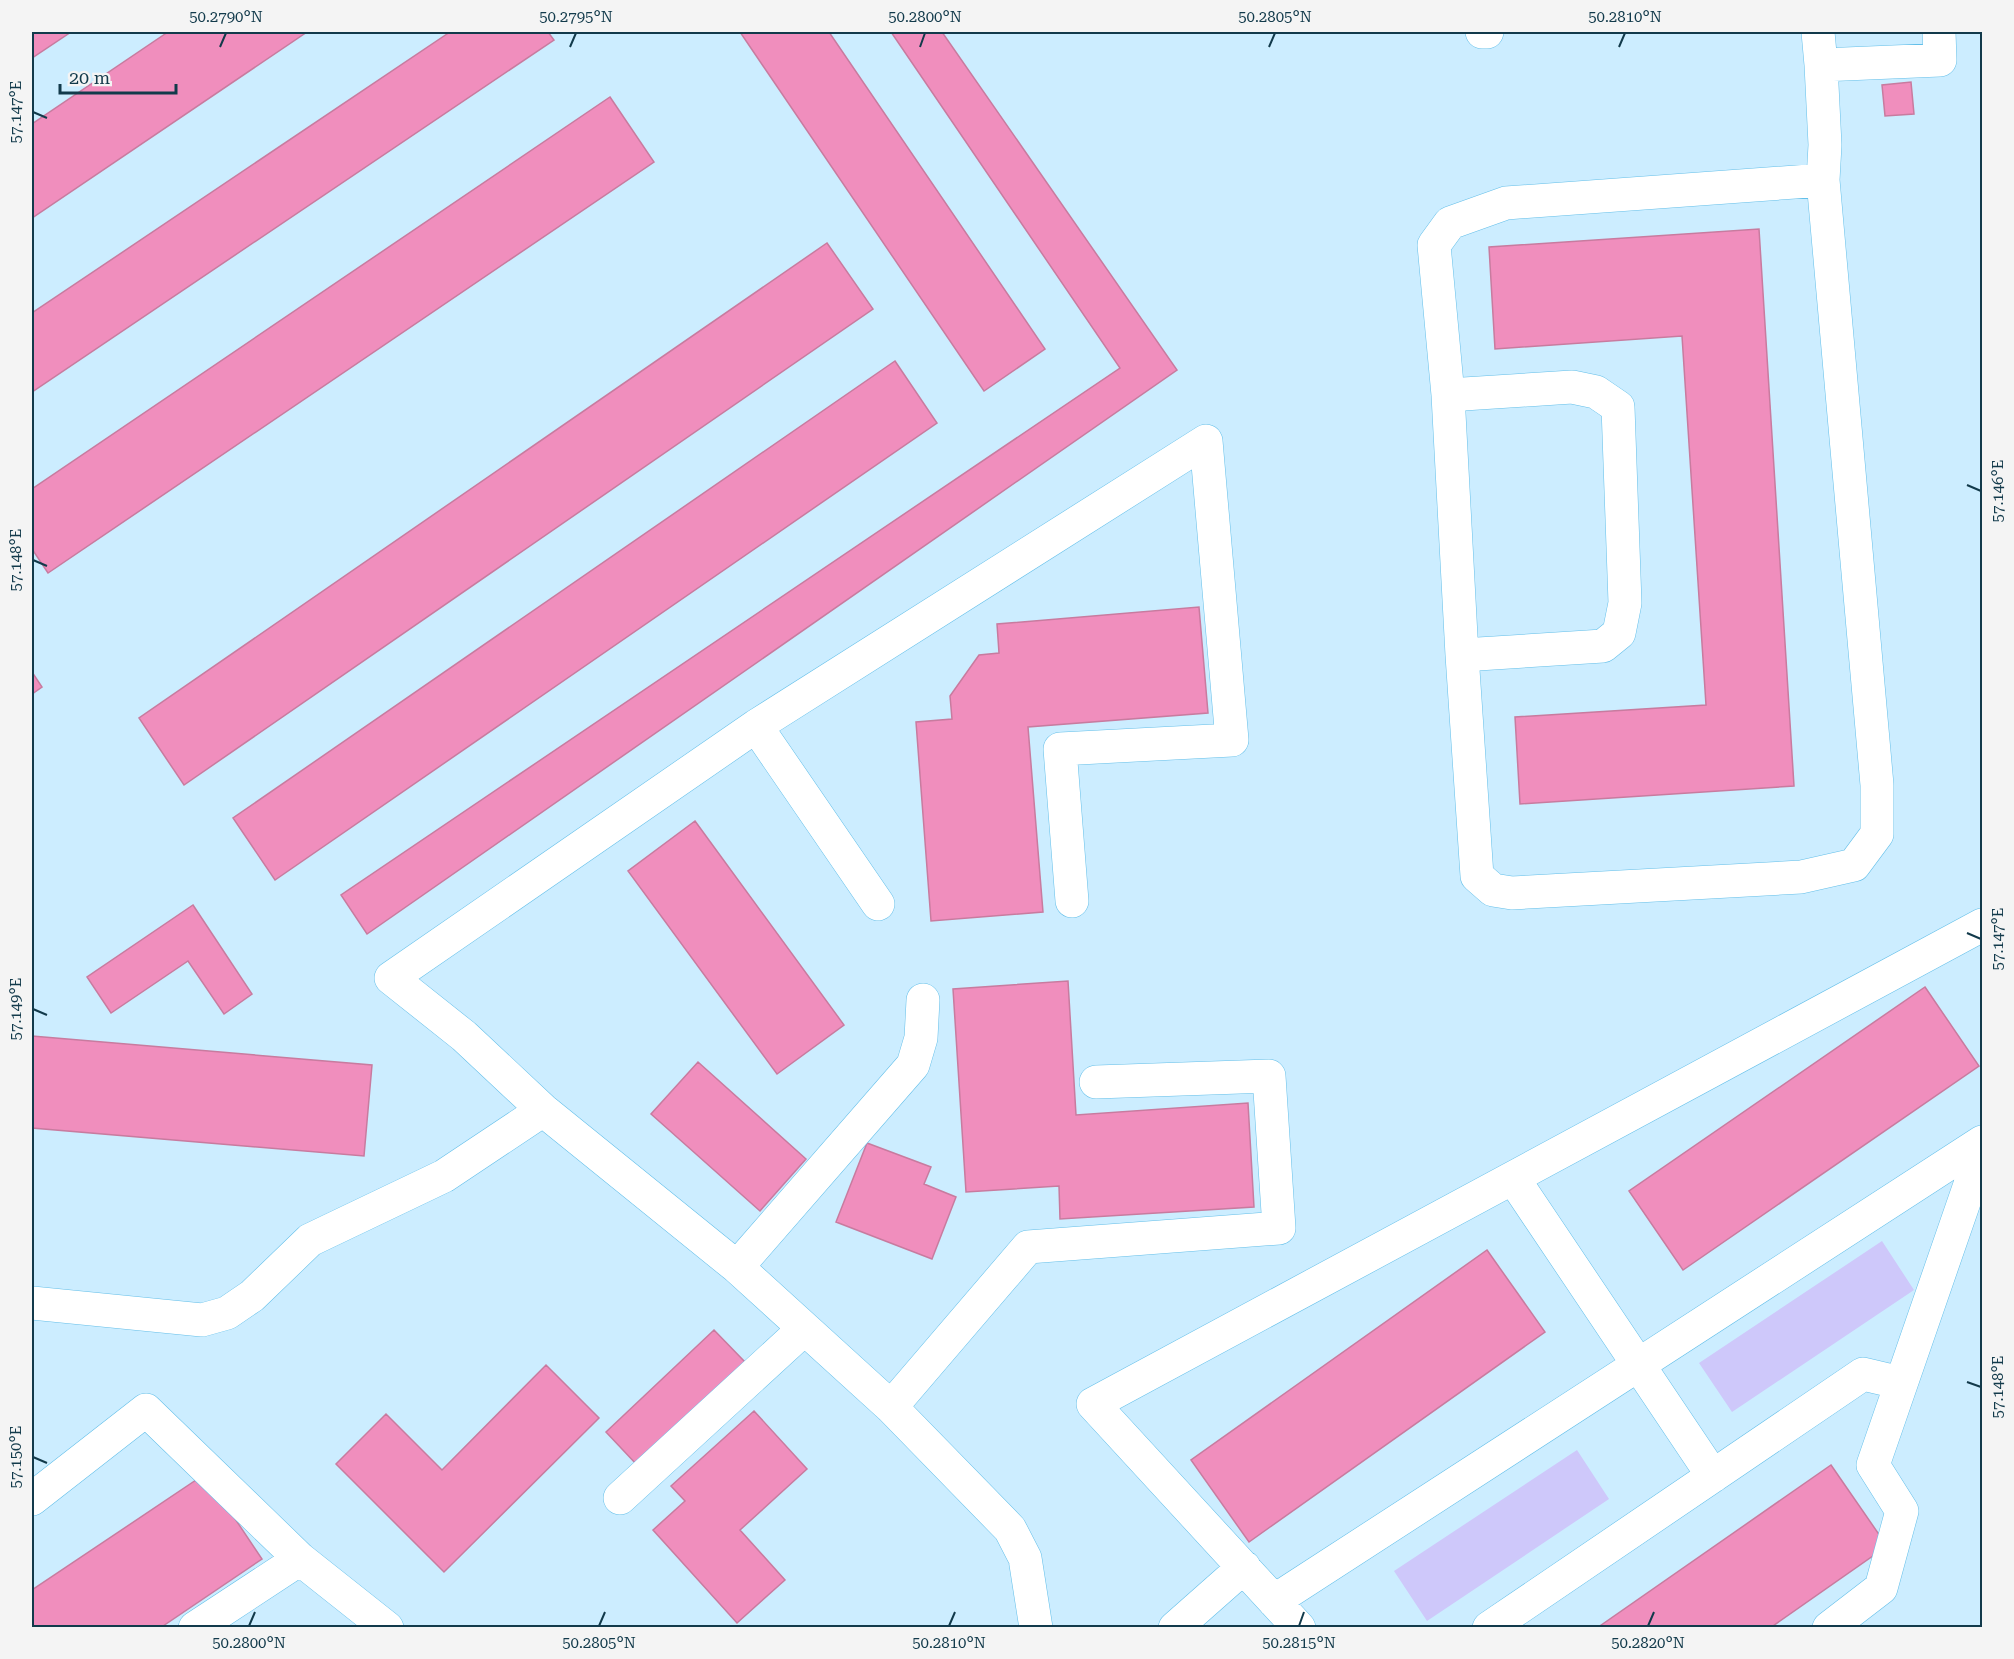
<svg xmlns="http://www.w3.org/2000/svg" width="2014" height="1659" font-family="'Roboto Serif',serif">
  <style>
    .green { fill: #cec8fa }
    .building { fill: #f08ebd; stroke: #c87b9f; stroke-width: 1.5 }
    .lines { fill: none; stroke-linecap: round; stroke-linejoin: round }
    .minor-casing { stroke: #63bfe9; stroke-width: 34 }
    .minor { stroke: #fff; stroke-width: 33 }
    .ticks { fill: none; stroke: #123a4b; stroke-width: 2 }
    .neatline { fill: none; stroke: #123a4b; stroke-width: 2 }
    .ticks-label { font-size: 15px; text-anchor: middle; fill: #123a4b }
  </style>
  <rect width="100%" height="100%" fill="#ccedff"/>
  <path class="green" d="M1882,1241l32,49 -182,122 -33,-49z
    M1577,1450l32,49 -182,122 -33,-50z"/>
  <path class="building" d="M32,32h39l-39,26z
    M168,32h139l-275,186v-94z
    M450,32h98l6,8 -522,352v-79z
    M740,32h89l216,317 -61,42z
    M891,32h51l235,338 -810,564 -26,-39 779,-527z
    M1911,82l3,32 -29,2 -3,-31z
    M610,97l44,65 -606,411 -16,-24v-60z
    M1759,229l35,557 -274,18 -5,-87 191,-12 -24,-369 -187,13 -6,-102z
    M827,243l46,66 -689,476 -45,-67z
    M895,361l42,62 -662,457 -42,-62z
    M1199,607l9,106 -180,14 15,185 -112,9 -15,-199 36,-3 -2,-23 29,-41 20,-2 -2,-29z
    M32,672l10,15 -10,7z
    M695,821l149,204 -67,49 -149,-203z
    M193,905l59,89 -28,20 -36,-53 -77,52 -24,-36z
    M1068,981l8,134 172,-12 6,104 -194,12 -1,-33 -93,6 -13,-203z
    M1925,987l54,79 -296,204 -54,-79z
    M32,1036l340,29 -8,91 -332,-28z
    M698,1062l108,97 -46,52 -109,-97z
    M867,1143l64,24 -7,17 32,13 -24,62 -96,-37z
    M1487,1250l58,82 -296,210 -58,-82z
    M714,1330l31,32 -108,103 -31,-33z
    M546,1365l53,53 -155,154 -108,-108 50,-50 56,56z
    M754,1411l53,58 -67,61 45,50 -48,43 -84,-93 32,-29 -14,-15z
    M1831,1465l56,81 -117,82h-173z
    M205,1474l57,85 -102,69h-128v-38z"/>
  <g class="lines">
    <g class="minor-casing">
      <path id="minor" d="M1482,32h5
        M1818,32l3,33
        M1823,180l-317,23 -56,20 -16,22 14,150 14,260 15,221 16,14 19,3 289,-16 53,-12 23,-31v-49l-54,-605 2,-35 -4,-80 119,-5 -1,-28
        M1448,395l124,-8 24,5 22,15 7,196 -6,30 -16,13 -141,9
        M756,726l122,178
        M1513,1178l200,298
        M737,1267l176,-202 8,-27 2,-38
        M32,1303l170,17 25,-7 25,-17 58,-56 134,-64 99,-66
        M891,1407l137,-160 251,-19 -10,-152 -173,6
        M620,1498l184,-169
        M32,1499l114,-89 154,149 87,69
        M1274,1601l708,-459
        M195,1628l105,-69
        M1036,1628l-11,-70 -15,-29 -119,-122 -154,-140 -194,-157 -79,-74 -73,-58 365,-252 450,-285 26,299 -172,9 12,152
        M1175,1628l69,-61
        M1299,1628l-206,-224 889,-479
        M1489,1628l374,-254 38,9
        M1829,1628l52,-40 21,-77 -29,-46 109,-315"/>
    </g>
    <use href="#minor" class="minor"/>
  </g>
  <path class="ticks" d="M220,47l6,-14M570,47l6,-14M920,47l5,-14M1269,47l6,-14M1619,47l6,-14M33,112l14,6M1967,485l14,6M33,560l14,6M1967,933l14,6M33,1009l14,6M1967,1382l14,5M33,1457l14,6M249,1626l6,-14M599,1626l6,-14M949,1626l6,-14M1299,1626l5,-14M1648,1626l6,-14"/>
  <rect width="2014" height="1659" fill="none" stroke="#f4f4f4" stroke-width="66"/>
  <path d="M60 84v9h116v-9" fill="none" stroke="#123a4b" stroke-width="3"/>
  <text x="69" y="84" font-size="18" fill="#123a4b" stroke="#f4f4f4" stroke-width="4.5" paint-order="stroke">20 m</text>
  <rect x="33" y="33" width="1948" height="1593" class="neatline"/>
  <g class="ticks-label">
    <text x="226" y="22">50.2790°N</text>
    <text x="576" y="22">50.2795°N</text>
    <text x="925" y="22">50.2800°N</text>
    <text x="1275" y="22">50.2805°N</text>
    <text x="1625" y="22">50.2810°N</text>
    <text transform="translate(16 112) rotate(-90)" y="5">57.147°E</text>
    <text transform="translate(1998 491) rotate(-90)" y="5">57.146°E</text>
    <text transform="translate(16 560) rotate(-90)" y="5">57.148°E</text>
    <text transform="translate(1998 939) rotate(-90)" y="5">57.147°E</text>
    <text transform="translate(16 1009) rotate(-90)" y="5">57.149°E</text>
    <text transform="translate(1998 1387) rotate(-90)" y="5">57.148°E</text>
    <text transform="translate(16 1457) rotate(-90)" y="5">57.150°E</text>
    <text x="249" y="1648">50.2800°N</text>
    <text x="599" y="1648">50.2805°N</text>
    <text x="949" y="1648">50.2810°N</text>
    <text x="1299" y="1648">50.2815°N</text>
    <text x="1648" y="1648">50.2820°N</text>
  </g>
</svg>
